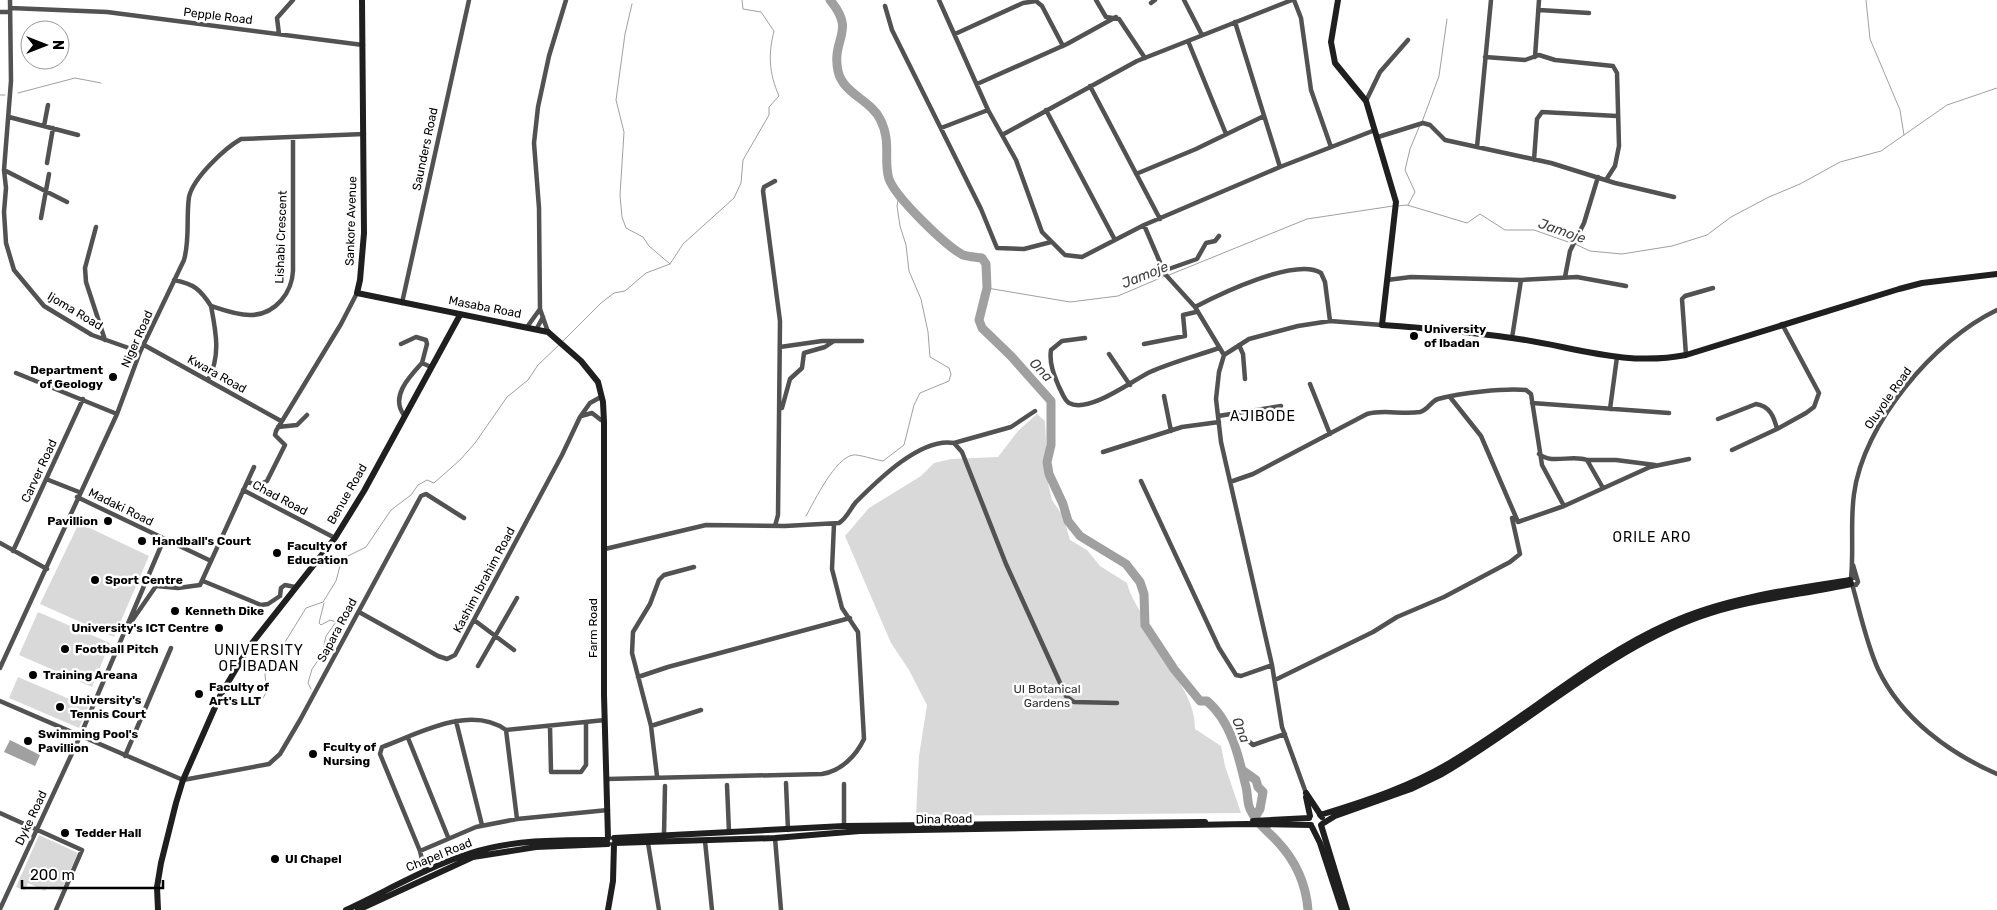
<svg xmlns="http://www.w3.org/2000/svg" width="1997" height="910" font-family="Rubik,sans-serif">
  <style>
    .green { fill: #d9d9d9 }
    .water { fill: #a0a0a0 }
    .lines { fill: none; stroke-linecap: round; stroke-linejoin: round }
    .stream { stroke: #a0a0a0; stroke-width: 1 }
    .river { stroke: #a0a0a0; stroke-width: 9 }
    .street { stroke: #525252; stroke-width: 4.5 }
    .secondary { stroke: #1f1f1f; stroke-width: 6 }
    .poi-dot { fill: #000; stroke: #fff; stroke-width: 2 }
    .labels { text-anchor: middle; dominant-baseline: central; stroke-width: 5; stroke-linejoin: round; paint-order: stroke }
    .street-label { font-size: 12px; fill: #000; stroke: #fff }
    .poi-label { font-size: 12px; font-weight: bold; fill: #000; stroke: #fff; text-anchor: start }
    .park-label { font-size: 12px; fill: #303030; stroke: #fff }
    .water-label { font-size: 14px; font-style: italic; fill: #414141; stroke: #fff }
    .neighbourhood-label { font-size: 14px; letter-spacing: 1px; fill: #000; stroke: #fff }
  </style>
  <rect width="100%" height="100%" fill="#fff"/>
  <path class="green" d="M1037,414l8,7 3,62 4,17 11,16 7,24 17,10 13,16 27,17c4,15 10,22 17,35 6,11 9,24 16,35 15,25 35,45 35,76l26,17 4,20 16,47 -325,3 3,-60 8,-51 -18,-35 -18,-27 -46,-107 24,-28 52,-32 13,-13 17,-4 47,-2 20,-26z
    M79,523l70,33 -35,81 -74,-33z
    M38,612l72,31 -18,44 -73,-32z
    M18,677l70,30 -9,21 -70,-30z
    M39,835l39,18 -17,38 -13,-5 -3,5 -17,-8 -3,7 -9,-3z"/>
  <path class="water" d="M10,740l30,15 -5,11 -31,-14z"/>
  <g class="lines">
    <path class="stream" d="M1866,0l4,39 30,71 4,25
      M632,4l-7,30 -9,66 8,32 -4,63 2,22 4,11 17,9 6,9 21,18
      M18,93l57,-15 26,5
      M0,95h5
      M1422,122l17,-46 8,-57
      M1408,205l7,-13 -10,-22 5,-21 10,-24
      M1397,206l10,-1 60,18 13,-9 25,16h29l37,13
      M1575,244l15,7 32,3 50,-8 35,-11 24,-18 38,-20 31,-13 40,-22 41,-11 66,-46 50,-17
      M1169,275l138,-56 86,-13
      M987,288l83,14 48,-6 47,-20
      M562,342l39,-39 13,-10 11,-2 21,-18 24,-9 13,-20 51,-46 7,-15 2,-23 26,-45v-8l10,-11c-10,-23 -11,-41 -5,-65l-13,-19 -18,-3 -1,-9
      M806,516c9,-16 29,-58 47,-61 5,-1 23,5 30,6l21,-16 10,-40 6,-12 29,-12 2,-7 -2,-6 -19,-11 -2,-25 -7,-33 -12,-28 -3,-26 -6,-19 -3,-20 2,-11
      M311,689l-3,-6 4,-14 10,-14 4,-19 10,-14 -6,-2 -9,5 -2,-2 5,-20
      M263,698l4,-7 -2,-16 3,-18 14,-10 24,-39 17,-6 13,-21 4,-15 8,-10 18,-9 25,-37 20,-15 7,-10 9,-5 7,3 26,-23 15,-17 32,-46 21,-17 10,-15 21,-20"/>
    <path class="river" d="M830,0c27,32 1,38 8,71 5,23 33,29 42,48 12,23 3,41 9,60 7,19 57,67 74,76 6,2 13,2 19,3l4,6 1,24 -8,32 3,8 29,28 40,45v44l-4,17 2,12 14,30 5,17 12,15 46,28 14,18 4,12 1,31 29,44 26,32h7c24,20 32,56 39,86 2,7 1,16 4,22 7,15 17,21 27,32 18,19 29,43 31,69
      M1242,770l14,10 2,7 5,5 -3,17 -5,8"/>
    <path class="street" d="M10,0l1,81 -7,89 2,18 -2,24 2,31 8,27 30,36 48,29 48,17
      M939,0l49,110 28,50 26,72 23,23 17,2 62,-32 136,-58 -45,-145
      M1096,0l10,17 13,2 26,39
      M1184,0l18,35
      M1294,0l7,18 10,72 20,57
      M1151,3l4,-3
      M885,6l7,24 89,179 16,39 27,1 27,-7
      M10,8l97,4 256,33
      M1539,10l50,3
      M0,12h10
      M279,34l-2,-16 16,-18
      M955,34l68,-31 13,-2 6,5 21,40
      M1188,41l38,93
      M1485,57l40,3 14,-5 16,5 58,6 4,7 2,73 -4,20 -9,14
      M1535,57l4,-57
      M977,84l90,-40 49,-27
      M1090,86l70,133
      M1366,101l14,-29 28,-32
      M1046,110l69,130
      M9,117l69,18
      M44,126l4,-21
      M941,128l47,-18
      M1002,135l135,-74 155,-61
      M1378,137l45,-14 7,2 15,15 106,23 64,20 59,14
      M1477,147l14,-147
      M1534,160l3,-41 5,-7 75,4
      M47,163l6,-35
      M1280,167l95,-37
      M4,170l63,32
      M1136,174l60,-25 68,-33
      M775,181l-11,6 -1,4 17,130 -2,194 -3,11
      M41,218l8,-44
      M1144,225l21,49 30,33 29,48
      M96,227l-11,41 1,14 19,58
      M1163,271l34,-12 9,-16 9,-2 4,-5
      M1565,277l5,-26 14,-28 14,-46
      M174,280c20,4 26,9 37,26 12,4 28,10 41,9 24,-1 40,-23 41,-44v-134
      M1387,280l24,-3 110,3 56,-3 49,9
      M402,303l67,-303
      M1195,307c25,-13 101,-50 126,-34l4,9 5,39
      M527,327l13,-18
      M537,328l6,-11
      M548,332l-8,-23 -1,-101 -5,-65 4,-36 11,-51 17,-56
      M1085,338l-23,3 -11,9c-2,13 3,25 8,37 3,5 5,13 10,16 20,11 64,-23 81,-31 22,-10 46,-16 69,-24
      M1512,338l9,-58
      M401,344l15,-7 10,3 1,4 -5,19
      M1144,344l41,-8 -2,-21 13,-3
      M144,345l137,76
      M1239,345l4,9 2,25
      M780,347l42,-6h40
      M1109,354l21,31
      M1686,355l-4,-56 3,-3 28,-8
      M16,373l101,41
      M208,380c13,-24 8,-48 3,-74
      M1310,384l20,50
      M1164,396l7,35
      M1450,397l31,39 37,86 46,-16 86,-39 39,-8
      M1532,403l137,10
      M782,408l8,-29 12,-11 2,-15 21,-6 9,-6
      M1610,409l7,-52
      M404,415c-14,-18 5,-38 18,-52l9,4
      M581,416l11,-3 9,7
      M1218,416l63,-10
      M1718,419l38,-15c14,2 18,13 21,25
      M278,427l19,-2 10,-10
      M954,443l57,-16 24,-16
      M1732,450l45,-21 29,-16 8,-6 5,-14 -37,-69
      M1103,452l79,-25 37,-5
      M1539,454c14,11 32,0 48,6l16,28
      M1587,460h29l39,5
      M46,479l33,13
      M1141,481l78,167 17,27 5,1 31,-11
      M247,482l12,3 8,-4 18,-36 -10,-10 1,-4 65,-107 16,-31
      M1230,482l23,-8 114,-60c17,-5 35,1 53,-2 8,-2 11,-11 18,-13 22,-6 66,-11 88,-9l5,4 11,71 22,41
      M243,490l92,48
      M77,497l134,64
      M0,543l47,26
      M605,549l101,-24 79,1 54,-3c8,-5 11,-14 17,-21 22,-22 65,-65 98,-59l8,9 44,112 60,132 8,6 43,1
      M13,551l70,-152
      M1853,565l5,17 -2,3 -4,-1 -2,-5 6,-2
      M1851,578c3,-28 -1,-56 3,-84 9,-70 80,-154 143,-184
      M203,581l58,24 7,-1 12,-8
      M1852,584c8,28 14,58 26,85 23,49 71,84 119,105
      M280,596l1,-8 4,-3 10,2
      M359,612l79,44 9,3 8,-4 107,-200 18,-38 10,-14 9,-5
      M474,620l40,30
      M129,625l27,-39 22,2 22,-3 54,-118
      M478,666l39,-68
      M0,668l117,-254 23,-62 44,-92c6,-21 2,-42 5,-63 4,-19 36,-49 52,-58l123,-5
      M638,677l30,-10 182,-49
      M1275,680l98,-48 24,-15 47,-20 66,-35 10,-8 -8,-36
      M0,701l183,79 86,-16 11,-10 20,-34 121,-224 5,-2 38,24
      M456,721l26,104
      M550,726l1,46h30l5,-7v-43
      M651,726l50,-16
      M506,730l11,89
      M1243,736l10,9 32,-11
      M408,738l40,99
      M125,756l46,-108
      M657,776l-6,-50 -19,-73 1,-21 17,-28 9,-24 5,-5 30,-8
      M607,779l215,-5c19,-3 34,-18 42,-35l-6,-107 -16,-24 -10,-39 2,-45
      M786,783l2,47
      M727,785l2,47
      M1306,793l-24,-66 -10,-62 -51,-223 -5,-43 3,-27 5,-17 25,-16 49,-13 32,-5 52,4
      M0,813l82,37 -26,60
      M844,827v-43
      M664,835l1,-49
      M775,838l6,72
      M705,841l7,69
      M648,843l11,67
      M420,851l56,-24 41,-8 91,-9
      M425,872l-5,-21 -40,-97 2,-7c36,-13 88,-43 124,-17l99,-10
      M0,909l81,-175 83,-195"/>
    <path class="secondary" d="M362,0l2,233 -4,47 -3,13 191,39 33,29 17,21 5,20 1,20v273l4,143
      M1338,0l-7,42 4,21 31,38 30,101 -14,123c43,3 87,7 130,13 60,8 111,29 174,17l213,-66 23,-6 75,-9
      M1306,793l16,24
      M1306,797l4,19
      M1320,815c46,-14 95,-30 136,-56 72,-43 137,-102 214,-136 54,-25 122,-34 180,-43
      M1253,821l56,-3
      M1322,824l13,-8 76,-27 31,-15c84,-49 166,-124 257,-157 48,-18 102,-22 152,-33
      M1321,825l26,85
      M1312,827l8,16 22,67
      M614,838l230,-12 361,-4
      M615,843l160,-5 85,-7 386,-7 65,1
      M158,910l-1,-23 4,-24 15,-60 7,-23 37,-84 29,-49 86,-109 29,-47 96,-176
      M346,910c41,-19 81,-43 125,-57 43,-14 91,-13 136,-13
      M358,910l115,-53 63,-10 72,-3
      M608,910l5,-29 1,-37"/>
  </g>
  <g class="poi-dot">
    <circle cx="1414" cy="336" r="5"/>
    <circle cx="113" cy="377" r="5"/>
    <circle cx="108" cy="521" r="5"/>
    <circle cx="142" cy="541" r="5"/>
    <circle cx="277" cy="553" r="5"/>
    <circle cx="95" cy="580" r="5"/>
    <circle cx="175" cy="611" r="5"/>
    <circle cx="219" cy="628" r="5"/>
    <circle cx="65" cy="649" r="5"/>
    <circle cx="33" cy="675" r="5"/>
    <circle cx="199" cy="694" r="5"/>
    <circle cx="60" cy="707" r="5"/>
    <circle cx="28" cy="741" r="5"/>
    <circle cx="313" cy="754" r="5"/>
    <circle cx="65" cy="833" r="5"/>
    <circle cx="275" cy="859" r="5"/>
  </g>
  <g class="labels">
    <g class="street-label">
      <text transform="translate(218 16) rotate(7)">Pepple Road</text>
      <text transform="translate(425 149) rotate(-78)">Saunders Road</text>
      <text transform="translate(351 221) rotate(-88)">Sankore Avenue</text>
      <text transform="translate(281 237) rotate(-88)">Lishabi Crescent</text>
      <text transform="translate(485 307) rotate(11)">Masaba Road</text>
      <text transform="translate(75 311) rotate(31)">Ijoma Road</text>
      <text transform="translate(137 339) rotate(-66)">Niger Road</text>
      <text transform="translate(217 374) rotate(29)">Kwara Road</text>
      <text transform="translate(1888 398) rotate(-55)">Oluyole Road</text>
      <text transform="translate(39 471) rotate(-65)">Carver Road</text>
      <text transform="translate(347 494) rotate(-60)">Benue Road</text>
      <text transform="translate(280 498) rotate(28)">Chad Road</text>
      <text transform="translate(121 507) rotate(26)">Madaki Road</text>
      <text transform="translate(484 580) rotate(-62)">Kashim Ibrahim Road</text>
      <text transform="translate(593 628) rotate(-90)">Farm Road</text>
      <text transform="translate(337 630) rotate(-62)">Sapara Road</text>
      <text transform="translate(31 818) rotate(-65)">Dyke Road</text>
      <text transform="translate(944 819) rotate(-1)">Dina Road</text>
      <text transform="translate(439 855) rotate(-22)">Chapel Road</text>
    </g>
    <g class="poi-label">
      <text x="1424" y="329">University<tspan x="1424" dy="14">of Ibadan</tspan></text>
      <text x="103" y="370" text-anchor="end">Department<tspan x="103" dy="14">of Geology</tspan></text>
      <text x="98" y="521" text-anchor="end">Pavillion</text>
      <text x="152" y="541">Handball's Court</text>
      <text x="287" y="546">Faculty of<tspan x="287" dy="14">Education</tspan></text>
      <text x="105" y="580">Sport Centre</text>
      <text x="185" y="611">Kenneth Dike</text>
      <text x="209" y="628" text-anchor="end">University's ICT Centre</text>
      <text x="75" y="649">Football Pitch</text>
      <text x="43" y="675">Training Areana</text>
      <text x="209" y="687">Faculty of<tspan x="209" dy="14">Art's LLT</tspan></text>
      <text x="70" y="700">University's<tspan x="70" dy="14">Tennis Court</tspan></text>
      <text x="38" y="734">Swimming Pool's<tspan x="38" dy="14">Pavillion</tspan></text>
      <text x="323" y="747">Fculty of<tspan x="323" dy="14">Nursing</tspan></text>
      <text x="75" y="833">Tedder Hall</text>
      <text x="285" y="859">UI Chapel</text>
    </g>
    <g class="park-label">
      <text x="1047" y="689">UI Botanical<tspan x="1047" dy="14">Gardens</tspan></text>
    </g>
    <g class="water-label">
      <text transform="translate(1562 231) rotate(19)">Jamoje</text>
      <text transform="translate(1145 275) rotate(-22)">Jamoje</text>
      <text transform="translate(1041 370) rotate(46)">Ona</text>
      <text transform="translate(1241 730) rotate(69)">Ona</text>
    </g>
    <g class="neighbourhood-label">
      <text x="1263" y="416">AJIBODE</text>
      <text x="1652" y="537">ORILE ARO</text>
      <text x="259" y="650">UNIVERSITY<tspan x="259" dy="16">OF IBADAN</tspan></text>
    </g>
  </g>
  <g transform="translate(45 45) rotate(90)"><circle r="24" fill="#ffffff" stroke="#999999"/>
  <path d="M0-4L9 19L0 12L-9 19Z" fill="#000000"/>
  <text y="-8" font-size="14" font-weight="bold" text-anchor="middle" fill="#000000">N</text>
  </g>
  <path d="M22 880v8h141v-8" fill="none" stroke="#000000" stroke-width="2.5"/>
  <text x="30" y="880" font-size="15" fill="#000000" stroke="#ffffff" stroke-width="4" paint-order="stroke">200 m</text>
</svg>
